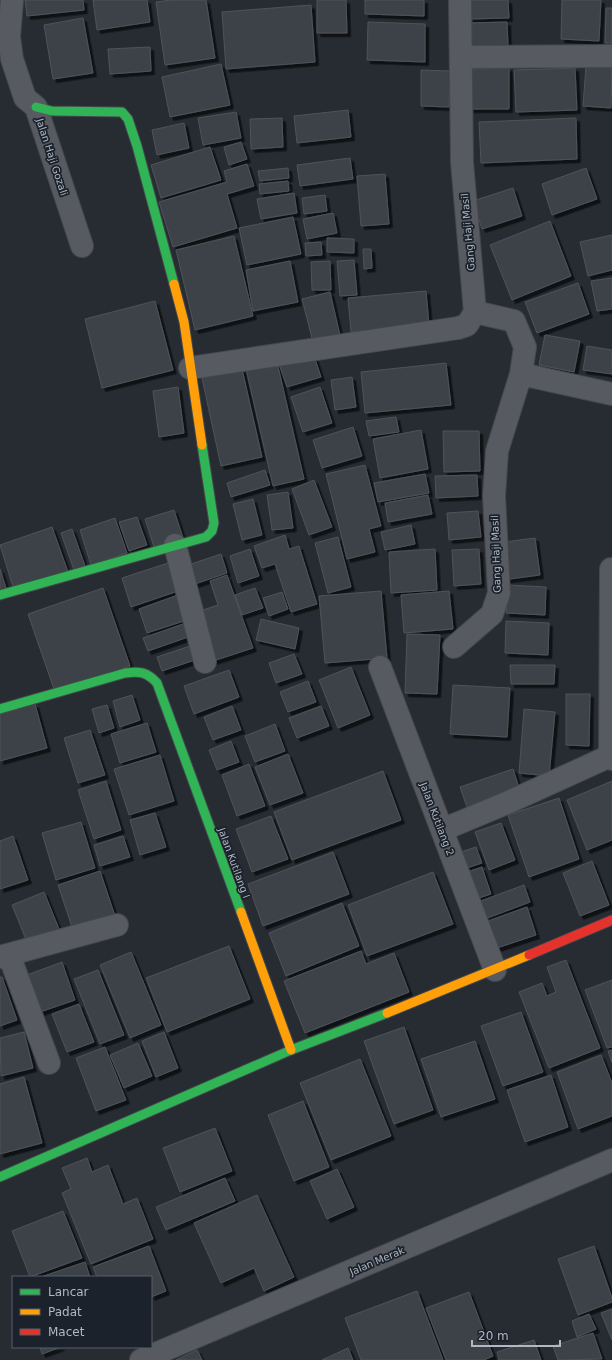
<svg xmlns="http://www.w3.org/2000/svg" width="612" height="1360" font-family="'DejaVu Sans',sans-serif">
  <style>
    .building { fill: #3e4349; stroke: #4e5359; filter: url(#shadow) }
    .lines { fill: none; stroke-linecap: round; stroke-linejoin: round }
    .street-casing { stroke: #44484d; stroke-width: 24 }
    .fast-casing { stroke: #44484d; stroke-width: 11 }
    .slow-casing { stroke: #44484d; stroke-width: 11 }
    .jam-casing { stroke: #44484d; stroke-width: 11 }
    .street { stroke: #575a60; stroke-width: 22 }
    .fast { stroke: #30b455; stroke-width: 9 }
    .slow { stroke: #ff9f0a; stroke-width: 9 }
    .jam { stroke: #e5322d; stroke-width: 9 }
    .labels { text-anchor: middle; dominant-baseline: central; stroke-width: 3.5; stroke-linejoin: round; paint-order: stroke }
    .street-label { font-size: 10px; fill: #b0b8c3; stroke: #1b222b }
  </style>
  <defs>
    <filter id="shadow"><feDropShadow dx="3.5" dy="3.5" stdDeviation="0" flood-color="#0009"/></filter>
  </defs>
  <rect width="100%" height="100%" fill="#262c32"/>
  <path class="building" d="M25,0h58l1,10 -57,6z
    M93,0h54l3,22 -53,8z
    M171,0h35l9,58 -50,7 -9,-63z
    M317,0h29l1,33h-30z
    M365,0h59v16l-59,-2z
    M469,0h39l1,18 -39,1z
    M562,0h39l-2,41 -38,-2z
    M311,5l4,57 -89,7 -4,-57z
    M606,8h6v35h-7z
    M83,18l10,55 -40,6 -9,-54z
    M368,22l57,2v38l-58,-2z
    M507,22l1,24h-38l-1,-23z
    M150,47l1,24 -41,3 -2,-25z
    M221,64l9,41 -60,12 -8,-40z
    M586,66l26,2 -1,40 -28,-2z
    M509,68v41h-39l-1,-40z
    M575,68l2,42 -61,2 -2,-42z
    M421,70l29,1 -1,36 -28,-1z
    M348,110l3,27 -54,6 -3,-27z
    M236,112l5,26 -38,7 -5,-27z
    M282,118l1,29 -32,2 -1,-30z
    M576,118l1,41 -96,4 -2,-41z
    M184,123l5,25 -32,7 -5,-25z
    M241,142l6,17 -18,6 -5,-18z
    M210,147l11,33 -60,18 -10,-33z
    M350,158l3,21 -53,7 -3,-21z
    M247,164l7,22 -27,8 10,34 -64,19 -14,-45 68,-20 -3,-11z
    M288,168l1,10 -29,3 -2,-10z
    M586,168l11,31 -45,16 -10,-31z
    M385,174l4,50 -28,2 -4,-50z
    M288,181l1,10 -29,3 -1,-10z
    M513,188l9,28 -40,13 -9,-28z
    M294,193l3,20 -36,6 -4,-20z
    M325,195l2,16 -23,3 -2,-16z
    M333,213l4,20 -30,6 -4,-20z
    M293,217l8,37 -54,11 -8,-37z
    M550,221l21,55 -59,24 -22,-55z
    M612,235v35l-24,6 -8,-34z
    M234,236l19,80 -58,14 -19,-80z
    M327,238l27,1v14l-27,-1z
    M321,242l1,13 -16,1 -1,-13z
    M363,249h8l1,19 -8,1z
    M354,260l3,35 -17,1 -3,-35z
    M290,261l8,41 -45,9 -7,-41z
    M330,261l1,29h-19l-1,-28z
    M612,278v31l-15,2 -6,-30z
    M578,283l11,31 -52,19 -12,-31z
    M426,291l3,34 -78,7 -3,-34z
    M330,292l11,48 -27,6 -12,-47z
    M155,301l18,69 -71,18 -17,-69z
    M545,335l35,6 -6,31 -35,-7z
    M587,346l25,4v24l-29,-4z
    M313,353l8,24 -34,10 -8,-23z
    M277,362l27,117 -31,7 -27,-117z
    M446,363l5,42 -86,8 -4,-41z
    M242,369l20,88 -41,9 -19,-88z
    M352,377l4,30 -21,3 -4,-30z
    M178,387l6,46 -25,4 -6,-46z
    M320,387l12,36 -29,9 -12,-35z
    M396,417l3,15 -30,4 -3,-15z
    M353,427l9,29 -40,12 -9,-28z
    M421,430l7,39 -48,9 -7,-39z
    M443,431h36l1,40 -36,1z
    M365,465l16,61 -12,3 6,23 -28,7 -21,-85z
    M265,470l5,15 -39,12 -4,-14z
    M425,474l4,19 -51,9 -4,-19z
    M477,475l1,21 -42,2 -1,-22z
    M314,480l18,47 -23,8 -17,-46z
    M288,492l5,36 -21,2 -5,-35z
    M428,495l4,19 -44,8 -3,-19z
    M253,499l9,36 -20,5 -9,-36z
    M174,510l9,28 -29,9 -9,-28z
    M478,511l3,26 -32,3 -2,-27z
    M137,517l10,28 -18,6 -10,-29z
    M115,518l12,35 -36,12 -11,-35z
    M411,525l4,19 -30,6 -4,-18z
    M52,527l16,45 -54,18 -14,-45z
    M72,529l13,37 -11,4 -13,-37z
    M285,535l4,14 10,-3 18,58 -26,8 -16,-48 -13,4 -8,-22z
    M338,537l13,50 -23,6 -13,-50z
    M535,538l5,37 -38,5 -5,-37z
    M250,549l9,27 -21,7 -8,-27z
    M435,549l2,41 -46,3 -2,-41z
    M479,549l2,35 -27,2 -2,-36z
    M221,554l6,19 -32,11 -7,-19z
    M168,563l10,28 -47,16 -9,-29z
    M0,569l7,22 -7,2z
    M227,575l26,73 -40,13 -16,-49 21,-7 -8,-24z
    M508,585l38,2 -1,28 -39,-2z
    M103,588l27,78 -75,26 -27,-78z
    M255,588l8,20 -21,7 -7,-20z
    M381,591l6,67 -62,5 -6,-67z
    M449,591l4,38 -49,4 -3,-38z
    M282,592l6,17 -19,7 -6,-18z
    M178,595l9,25 -40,13 -8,-24z
    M261,619l38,9 -4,21 -39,-9z
    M506,621l43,2 -1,32 -43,-2z
    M186,623l5,13 -43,15 -5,-13z
    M407,634l33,1 -3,59 -32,-1z
    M196,644l5,14 -39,13 -5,-14z
    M294,654l8,20 -26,9 -7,-20z
    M510,665h45l-1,19h-43z
    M351,667l19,48 -32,13 -19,-48z
    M229,670l10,27 -45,17 -10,-28z
    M308,681l8,21 -28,10 -8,-20z
    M453,685l57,3 -3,49 -57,-3z
    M566,694h24l-1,52 -23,-1z
    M132,695l8,25 -20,7 -7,-26z
    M35,704l12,44 -47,13v-47z
    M107,705l7,23 -15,5 -7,-24z
    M232,706l9,24 -28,10 -9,-23z
    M321,706l8,20 -32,12 -8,-20z
    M524,709l31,3 -6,64 -30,-3z
    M147,723l9,29 -36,11 -9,-29z
    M275,724l10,27 -30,11 -10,-26z
    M90,730l15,45 -27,8 -14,-45z
    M231,741l8,21 -22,8 -8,-20z
    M288,754l15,39 -33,12 -15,-38z
    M160,755l14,46 -45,14 -15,-46z
    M249,764l16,42 -28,10 -15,-41z
    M513,769l7,22 -52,19 -8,-23z
    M383,771l18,49 -109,40 -18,-48z
    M106,781l15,49 -27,9 -16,-49z
    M612,781v59l-25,10 -20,-50z
    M559,798l20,61 -50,18 -21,-62z
    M155,813l11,34 -26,8 -10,-35z
    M271,816l17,43 -36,13 -16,-43z
    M81,822l14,46 -39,12 -14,-47z
    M501,823l14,37 -26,10 -14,-38z
    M13,836l15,44 -28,9v-48z
    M123,836l7,21 -30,9 -6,-21z
    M476,847l6,16 -15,5 -6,-16z
    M333,852l16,42 -86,32 -15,-42z
    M592,861l17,44 -29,11 -17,-43z
    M482,867l9,27 -15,5 -9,-27z
    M100,871l16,48 -42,14 -16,-48z
    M433,872l20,52 -86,32 -19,-51z
    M524,885l6,17 -45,17 -7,-17z
    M44,892l15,37 -32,13 -15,-37z
    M342,903l17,43 -73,30 -17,-43z
    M527,907l9,28 -39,13 -9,-27z
    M229,946l21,53 -83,33 -21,-54z
    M361,951l5,13 28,-11 15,39 -104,41 -21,-52z
    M131,952l30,73 -31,13 -30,-73z
    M566,960l34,88 -51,20 -30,-76 23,-9 5,13 9,-4 -9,-25z
    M62,962l13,38 -35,12 -13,-37z
    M98,970l26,65 -24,9 -26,-65z
    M0,977h2l15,43 -17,6z
    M612,980v67l-5,1 -22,-58z
    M79,1004l15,38 -27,10 -15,-38z
    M521,1012l22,60 -40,14 -22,-60z
    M404,1027l29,83 -39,14 -30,-83z
    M24,1032l9,36 -32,8 -1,-38z
    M164,1032l14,36 -22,9 -14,-36z
    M475,1041l20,58 -54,18 -20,-58z
    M138,1043l14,33 -28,12 -14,-33z
    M105,1047l21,53 -30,11 -20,-53z
    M612,1050v13l-4,-12z
    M601,1055l11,28v33l-34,13 -21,-57z
    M360,1059l31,77 -60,24 -31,-77z
    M551,1075l17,52 -43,15 -18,-52z
    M24,1077l18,66 -42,11v-70z
    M303,1101l26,66 -35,14 -26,-66z
    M215,1128l17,43 -52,21 -17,-44z
    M87,1158l5,14 16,-7 15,39 14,-6 16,41 -62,25 -29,-71 9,-4 -9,-21z
    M337,1169l17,38 -27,12 -17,-38z
    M225,1178l10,23 -69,29 -10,-23z
    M257,1195l37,82 -30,14 -10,-23 -33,15 -27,-60z
    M63,1211l19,47 -52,19 -18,-46z
    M149,1246l17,45 -15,6v-20h-54l-4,-10z
    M594,1246l18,52v4l-34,13 -20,-56z
    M85,1262l5,15h-49z
    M417,1291l26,69h-82l-16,-42z
    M469,1292l24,64 -9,4h-38l-20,-52z
    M612,1309v31l-11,-27z
    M589,1314l7,15 -19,8 -5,-16z
    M593,1333l9,26 -44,1 -5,-14z
    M534,1340l7,20h-42l-2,-8z
    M40,1347h21l-19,7z
    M348,1348l5,12h-31z
    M197,1350l5,10h-26z"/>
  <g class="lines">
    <g class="street-casing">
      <path id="street" d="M12,0l-3,37 3,22 13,39 11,9 46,139
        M460,0l2,162 13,150
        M462,57l150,-1
        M475,312l39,9 11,26 -4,27 91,20
        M190,368l268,-40 9,-3 8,-13
        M175,545l30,117
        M611,569l-1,187 2,3
        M454,647l38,-33 7,-21 -5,-97 3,-45 24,-77
        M380,667l115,303
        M442,830l67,-28 101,-46
        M9,955l40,108
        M0,957l117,-32
        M141,1360l471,-200"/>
    </g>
    <g class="fast-casing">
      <path id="fast" d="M36,107l16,4 70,1 6,7 9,27 37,138
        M0,595l206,-58 6,-6 2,-8 -12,-78
        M0,709l125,-36c15,-2 22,-1 32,10l84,229
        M0,1177l291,-127 96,-37"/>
    </g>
    <g class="slow-casing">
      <path id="slow" d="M174,284l10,38 18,123
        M241,912l50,138
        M387,1013l142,-58"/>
    </g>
    <g class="jam-casing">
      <path id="jam" d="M529,955l83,-35"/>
    </g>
    <use href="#street" class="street"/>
    <use href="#fast" class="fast"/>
    <use href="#slow" class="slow"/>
    <use href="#jam" class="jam"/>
  </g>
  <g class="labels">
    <g class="street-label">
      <text transform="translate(52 157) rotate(72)">Jalan Haji Gozali</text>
      <text transform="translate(468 232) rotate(-95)">Gang Haji Masil</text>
      <text transform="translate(496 554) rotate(-92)">Gang Haji Masil</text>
      <text transform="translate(437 819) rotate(69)">Jalan Kutilang 2</text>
      <text transform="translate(234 863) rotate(70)">Jalan Kutilang I</text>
      <text transform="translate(377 1261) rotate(-23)">Jalan Merak</text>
    </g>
  </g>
  <rect x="12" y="1276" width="140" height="72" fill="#1b222b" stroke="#575e68"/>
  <rect x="20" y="1289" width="20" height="6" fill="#30b455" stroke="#575e68"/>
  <text x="48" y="1296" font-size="12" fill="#b0b8c3">Lancar</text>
  <rect x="20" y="1309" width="20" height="6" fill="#ff9f0a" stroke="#575e68"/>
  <text x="48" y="1316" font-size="12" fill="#b0b8c3">Padat</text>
  <rect x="20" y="1329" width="20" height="6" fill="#e5322d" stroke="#575e68"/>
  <text x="48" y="1336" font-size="12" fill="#b0b8c3">Macet</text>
  <path d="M472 1340v6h88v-6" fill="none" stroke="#b0b8c3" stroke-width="2"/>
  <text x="478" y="1340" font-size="12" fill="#b0b8c3" stroke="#1b222b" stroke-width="3" paint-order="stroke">20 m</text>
</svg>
